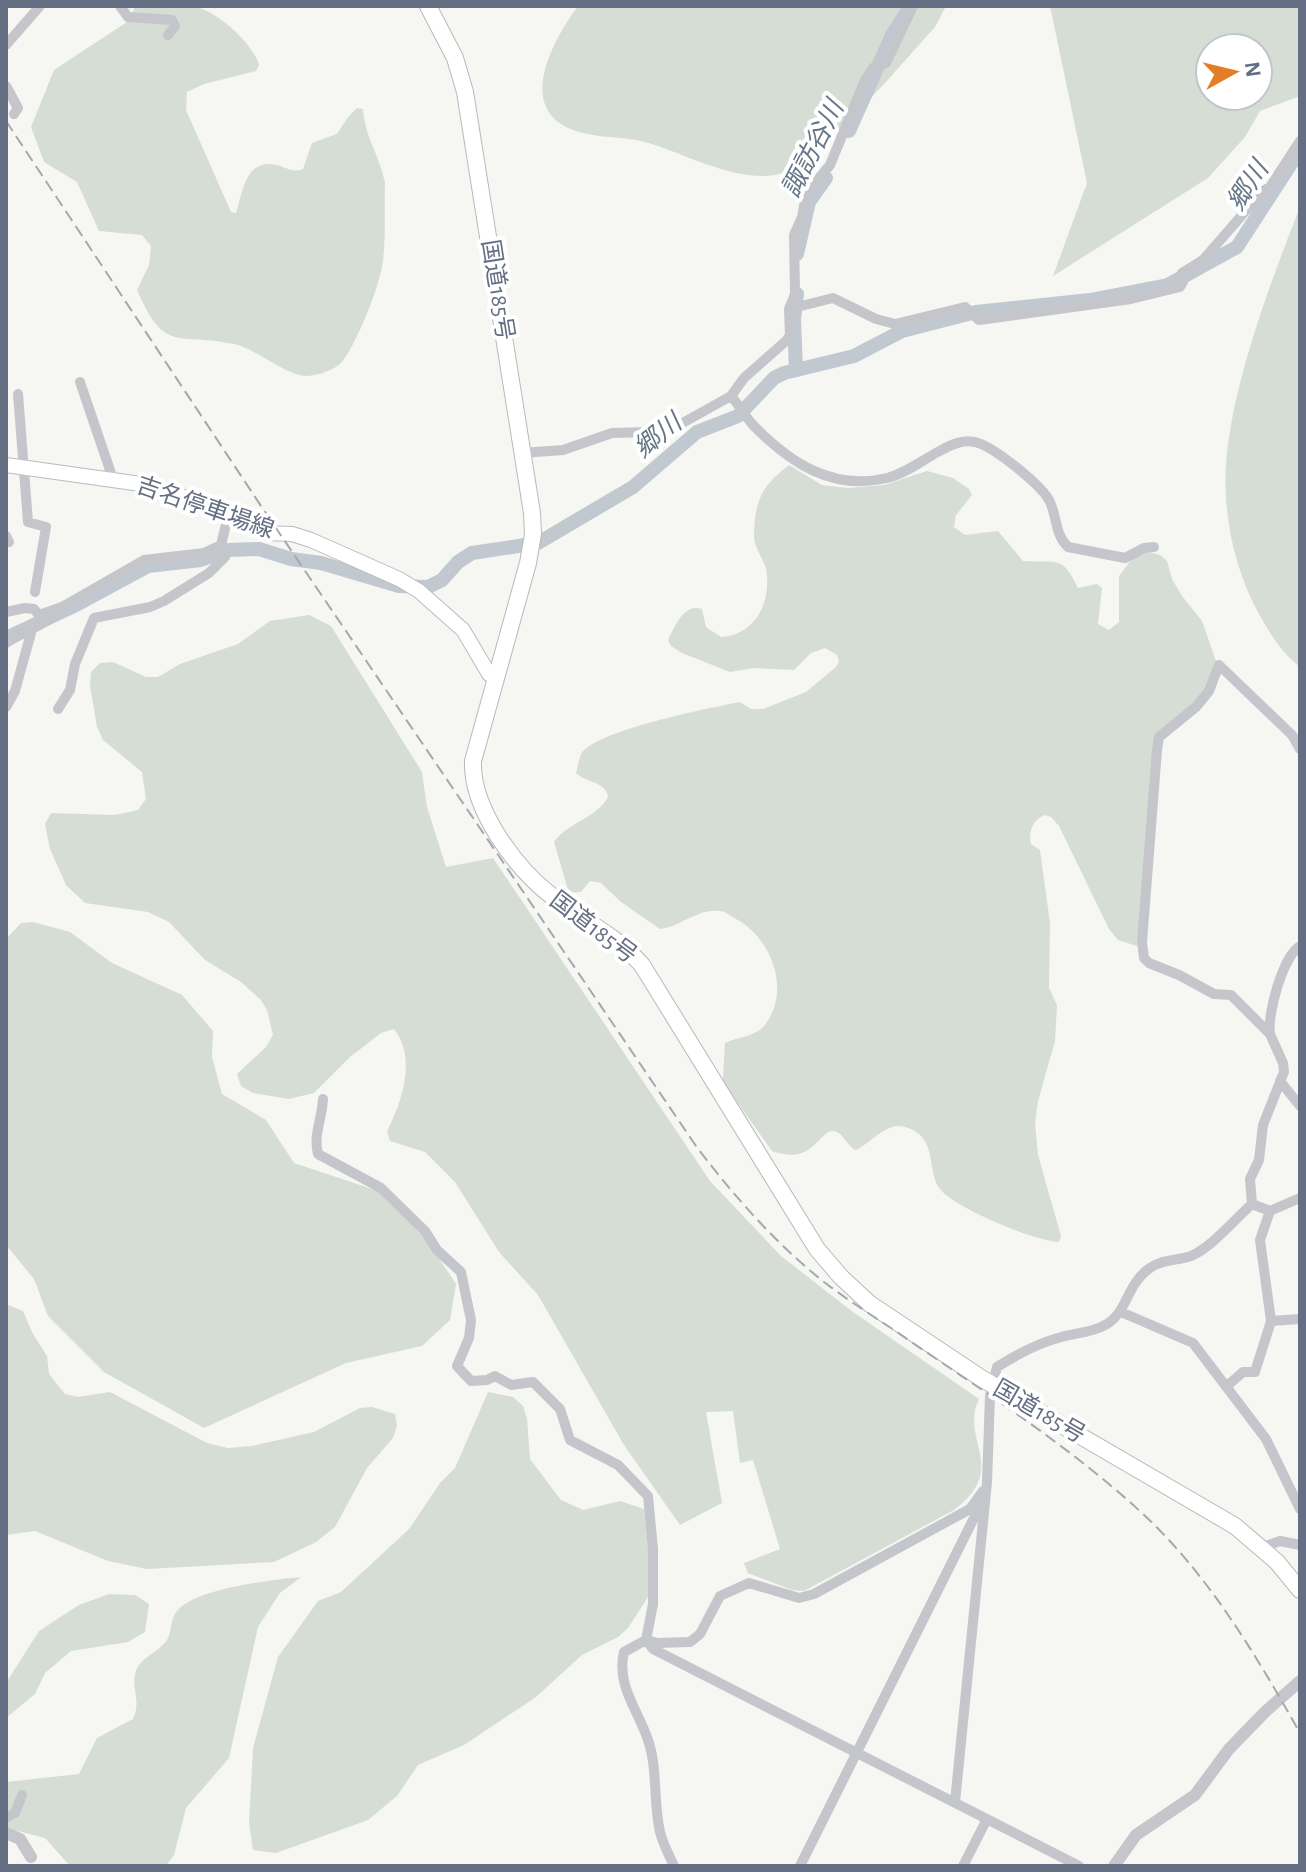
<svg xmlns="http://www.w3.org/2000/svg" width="1306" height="1872" font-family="'Alegreya Sans','Noto Sans JP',sans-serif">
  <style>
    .green { fill: #d6ddd4; fill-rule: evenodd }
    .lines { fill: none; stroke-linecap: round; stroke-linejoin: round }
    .river { stroke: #c1c8cf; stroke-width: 14 }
    .secondary-casing { stroke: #b9bbc1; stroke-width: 16 }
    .trunk-casing { stroke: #b7b9bd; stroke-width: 18 }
    .minor { stroke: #c4c6cb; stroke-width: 10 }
    .tertiary { stroke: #c4c6cb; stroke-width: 12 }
    .secondary { stroke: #fff; stroke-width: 14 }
    .trunk { stroke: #fff; stroke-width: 16 }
    .rail { stroke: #a4a8b0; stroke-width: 2; stroke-dasharray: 12 6; stroke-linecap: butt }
    .labels { text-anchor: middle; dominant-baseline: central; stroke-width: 8; stroke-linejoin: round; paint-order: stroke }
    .street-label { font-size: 24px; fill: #656f84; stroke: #fff }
    .water-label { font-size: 26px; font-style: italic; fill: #678; stroke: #fff }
  </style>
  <rect width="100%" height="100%" fill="#f6f6f3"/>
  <path class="green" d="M135,6c18,0 42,-4 59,0 24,6 58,36 65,59l-3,6 -52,13 -17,8 -1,18 45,102 5,1c7,-21 9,-55 41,-48 10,3 16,8 26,4l9,-26 25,-9 11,-17 9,-9 6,1c2,29 17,47 22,74 -1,27 2,68 -5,92 -4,19 -27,77 -40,89 -8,7 -24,12 -34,12 -20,0 -51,-28 -72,-32 -56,-12 -69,11 -97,-54l12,-25 2,-19 -9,-11 -43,-4 -22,-49 -33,-20 -13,-35 23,-57 76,-50z
    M578,6h368l-11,21c-40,44 -84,98 -132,133 -6,4 -14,11 -20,13 -39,12 -92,-16 -128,-28 -24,-9 -48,-6 -72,-12 -71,-17 -33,-89 -5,-127z
    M1050,6h250v90l-40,15 -15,26 -37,41 -155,98 34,-93zM1210,48h48v48h-48z
    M1300,207v460c-18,-14 -30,-33 -41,-53 -19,-34 -31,-77 -33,-117 -6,-84 43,-211 74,-290z
    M789,465l33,20 26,3 36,-3 43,-14 26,7 16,11 3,6 -16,20 -2,12 11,8 33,-4 25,30c36,2 39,-6 55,27l19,-4 5,4 -4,36 11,6 10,-8v-46l16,-21 13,-3 12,3 7,6 5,18 10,17 20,25 15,43 -12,30 -51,55 -17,197 -19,-6 -9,-11 -50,-103 -8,-9 -6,-2c-12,4 -17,17 -14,29l9,6 10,73 -1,65 8,17 -2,36 -17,60 -3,22 3,32 23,81 -2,6c-25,-1 -104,-34 -119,-53 -14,-18 -1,-53 -35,-62 -18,-6 -34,16 -49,23 -10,-4 -13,-19 -23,-19 -15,0 -19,35 -61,20l-47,-66 -2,-6 2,-36c12,-6 29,-6 39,-17 28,-34 8,-88 -28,-107 -5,-3 -11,-8 -16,-8 -22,-3 -40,16 -60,18l-39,-27 -20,-19 -11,-2 -9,11 -12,1 -15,-51c14,-20 43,-24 54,-45 -2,-16 -22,-14 -32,-24 2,-6 3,-14 5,-19 15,-24 129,-46 159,-52l11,7h12l43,-17 30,-25 3,-6 -2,-6 -12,-7 -14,5 -17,17 -40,-2 -24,4 -48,-19 -11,-7 -3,-6c7,-14 16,-37 34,-31l4,18 15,10c35,-2 51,-36 45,-68 -3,-12 -13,-23 -12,-35 1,-35 8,-48 35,-69z
    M309,615l22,11 91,146 5,35 19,60 47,-9 217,323 71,75 72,56 126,87c-20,40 31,69 -25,111l-150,81 -12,-1 -44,-17 -4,-10 36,-14 -27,-89 -13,3 -7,-52 -27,1 16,91 -42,22 -56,-80 -86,-150 -39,-43 -44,-70 -30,-30 -35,-11 -3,-10c15,-29 30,-73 7,-102l-13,4 -31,24 -36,36 -25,6 -36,-6 -12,-7 -4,-12 29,-27 7,-12 -6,-25 -6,-10 -20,-18 -36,-22 -36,-38 -21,-10 -63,-9 -19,-18 -16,-36 -5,-25 6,-11 64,2 23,-5 8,-11 -4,-27 -39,-32 -6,-13 -7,-42 1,-13 9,-9 13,-1 33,15h12l22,-13 58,-20 32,-23z
    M33,922l37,10 42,31 70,32 31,36 -1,26 10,37 44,26 28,43 90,30 44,49 28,42 -6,36 -28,26 -76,17 -142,65 -100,-56 -56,-56 -14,-37 -28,-34v-306l15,-16z
    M6,1304l17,7 10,23 14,22 2,18 16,20 13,3 32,-5 97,51 21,5 24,-2 62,-14 46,-24 12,-1 23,7 2,12 -4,12 -26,30 -32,59 -19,15 -42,20 -127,7 -39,-8 -73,-30 -29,4z
    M488,1392l25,5 10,9 4,13 3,40 31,41 22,10 37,-9 24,8 7,63 -3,25 -20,31 -10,9 -36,18 -46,42 -72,48 -46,20 -21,31 -29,24 -92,33 -23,-3 -4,-27 4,-75 25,-91 40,-56 23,-9 68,-63 31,-46 15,-15z
    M301,1577l-21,16 -22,34 -29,131 -43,50 -12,47 -8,11h-96l-25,-28 -39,-10v-46l73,-8 18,-36 36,-19c9,-20 -3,-31 3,-48 5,-14 23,-19 31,-31 5,-8 3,-21 10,-29 18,-23 95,-31 124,-34z
    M109,1594l26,1 14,9 -4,28 -17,10 -57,9 -26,22 -10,21 -29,24v-35l33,-52 40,-26z"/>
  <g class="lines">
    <path class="river" d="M849,131l43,-96 14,-22
      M797,254l12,-52 17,-24
      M796,370l-2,-51 3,-25
      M6,638l66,-31 76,-41 53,-6 27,-10 31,-1 32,10 30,4 78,23 29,1 14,-7 16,-18 14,-9 66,-10 95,-56 64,-55 41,-16 36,-38 10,-5 70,-17 48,-25 74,-19 114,-12 78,-15 69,-38 63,-97"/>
    <g class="secondary-casing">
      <path id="secondary" d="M6,465l142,20 81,27 37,21 26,1 19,6 88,39 20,12 44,39 26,44 6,4"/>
    </g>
    <g class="trunk-casing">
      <path id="trunk" d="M428,6l27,52 10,34 67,421 1,21 -5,29 -55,198c-2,48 43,108 80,136 30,24 63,38 89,68l175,284 24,28 29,27 111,74 254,148 42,36 23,28"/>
    </g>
    <path class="minor" d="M120,6l8,11 44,3 3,6 -7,9
      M6,45l34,-39
      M6,86l12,22 -4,6
      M789,309l44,-11 43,21 19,5 70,-17 14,13 152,-21 49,-12 3,-5 -1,-9 21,-13 60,-69 7,-4 30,-46
      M80,382l33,97
      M18,394l10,128 18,5 -11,65
      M731,396c8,9 14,20 22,29 37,38 79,66 134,53 17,-4 33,-16 49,-25 14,-8 29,-16 45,-9 17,7 62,42 69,58 7,15 5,33 18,45l57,11 19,-10 10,-1
      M522,453l41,-3 49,-17 37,-1 30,-7 52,-29 13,-18 42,-37 4,-6 -1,-26 6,-15 -1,-59 8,-18 4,-23 24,-29 35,-85 8,-12 13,-5 27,-57
      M6,536l3,6
      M6,612l19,-4 9,1 5,6 23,-8 82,-47 60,-7 17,-8
      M6,643c12,-8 46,-22 53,-31
      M6,707l9,-16 18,-65
      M58,709l12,-19 5,-26 19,-46 56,-11 14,-6 45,-28 16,-16 -4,-12 8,-33
      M1270,1034c-3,-20 13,-78 30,-88
      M1280,1081l20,25
      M323,1099c-1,21 -10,35 -5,55l63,34 44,43 12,19 24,22 10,48 -2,18 -12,28 14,15 16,-1 8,-4 16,9 22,-3 27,27 10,31 48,25 30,31 5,53v55l-7,36 7,9 426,217
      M1252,1204l-2,-25 9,-19 4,-35 21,-53 -1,-9 -13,-29 -39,-39 -17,-1 -35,-19 -30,-12 -5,-5 -2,-16 15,-192 2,-13 37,-30 13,-16 10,-26 73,70 8,14
      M1252,1204l18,7 30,-13
      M1121,1312l72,31 73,96 34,70
      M1271,1321l29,-2
      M1227,1386l16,-14h12l16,-51 -11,-81 10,-29
      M1261,1548l19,-7 20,4
      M955,1802l32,-320 3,-86 7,-29c19,-12 39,-23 61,-29 15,-5 34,-5 47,-13 23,-12 21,-41 45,-57 12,-9 27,-7 41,-12 20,-8 44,-37 61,-52
      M6,1818l9,-5 7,-18
      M674,1866c-5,-11 -11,-22 -14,-34 -7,-30 -2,-63 -12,-92 -10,-30 -32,-55 -24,-88l22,-12 12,3 32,-1 10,-8 20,-38 29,-13 50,15 15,-4 156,-85 13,-18
      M800,1866l177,-354 7,-8
      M963,1866l24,-47"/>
    <path class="tertiary" d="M6,1833l14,6 11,18
      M1114,1866l22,-31 59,-40 34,-46 36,-37 35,-31"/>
    <use href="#secondary" class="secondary"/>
    <use href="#trunk" class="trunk"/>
    <path class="rail" d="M6,121l257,388 433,637c37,49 79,97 128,136 22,17 46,32 70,48 84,58 172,113 248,183 66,61 114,142 158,220"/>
  </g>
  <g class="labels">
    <g class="street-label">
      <text transform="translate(497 290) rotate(81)">国道185号</text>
      <text transform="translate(205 508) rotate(19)">吉名停車場線</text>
      <text transform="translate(593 928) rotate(37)">国道185号</text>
      <text transform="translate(1039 1412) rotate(30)">国道185号</text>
    </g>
    <g class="water-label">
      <text transform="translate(813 149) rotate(-63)">諏訪谷川</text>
      <text transform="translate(1248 186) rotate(-57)">郷川</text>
      <text transform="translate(658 436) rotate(-39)">郷川</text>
    </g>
  </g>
  <rect width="1306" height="1872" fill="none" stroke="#656f84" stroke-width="16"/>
  <g transform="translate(1234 72) rotate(82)"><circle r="38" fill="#ffffff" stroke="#c1c5ce" stroke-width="2"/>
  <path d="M0-6L14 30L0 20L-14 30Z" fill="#e47e26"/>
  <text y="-12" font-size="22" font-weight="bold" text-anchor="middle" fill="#656f84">N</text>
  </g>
</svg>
